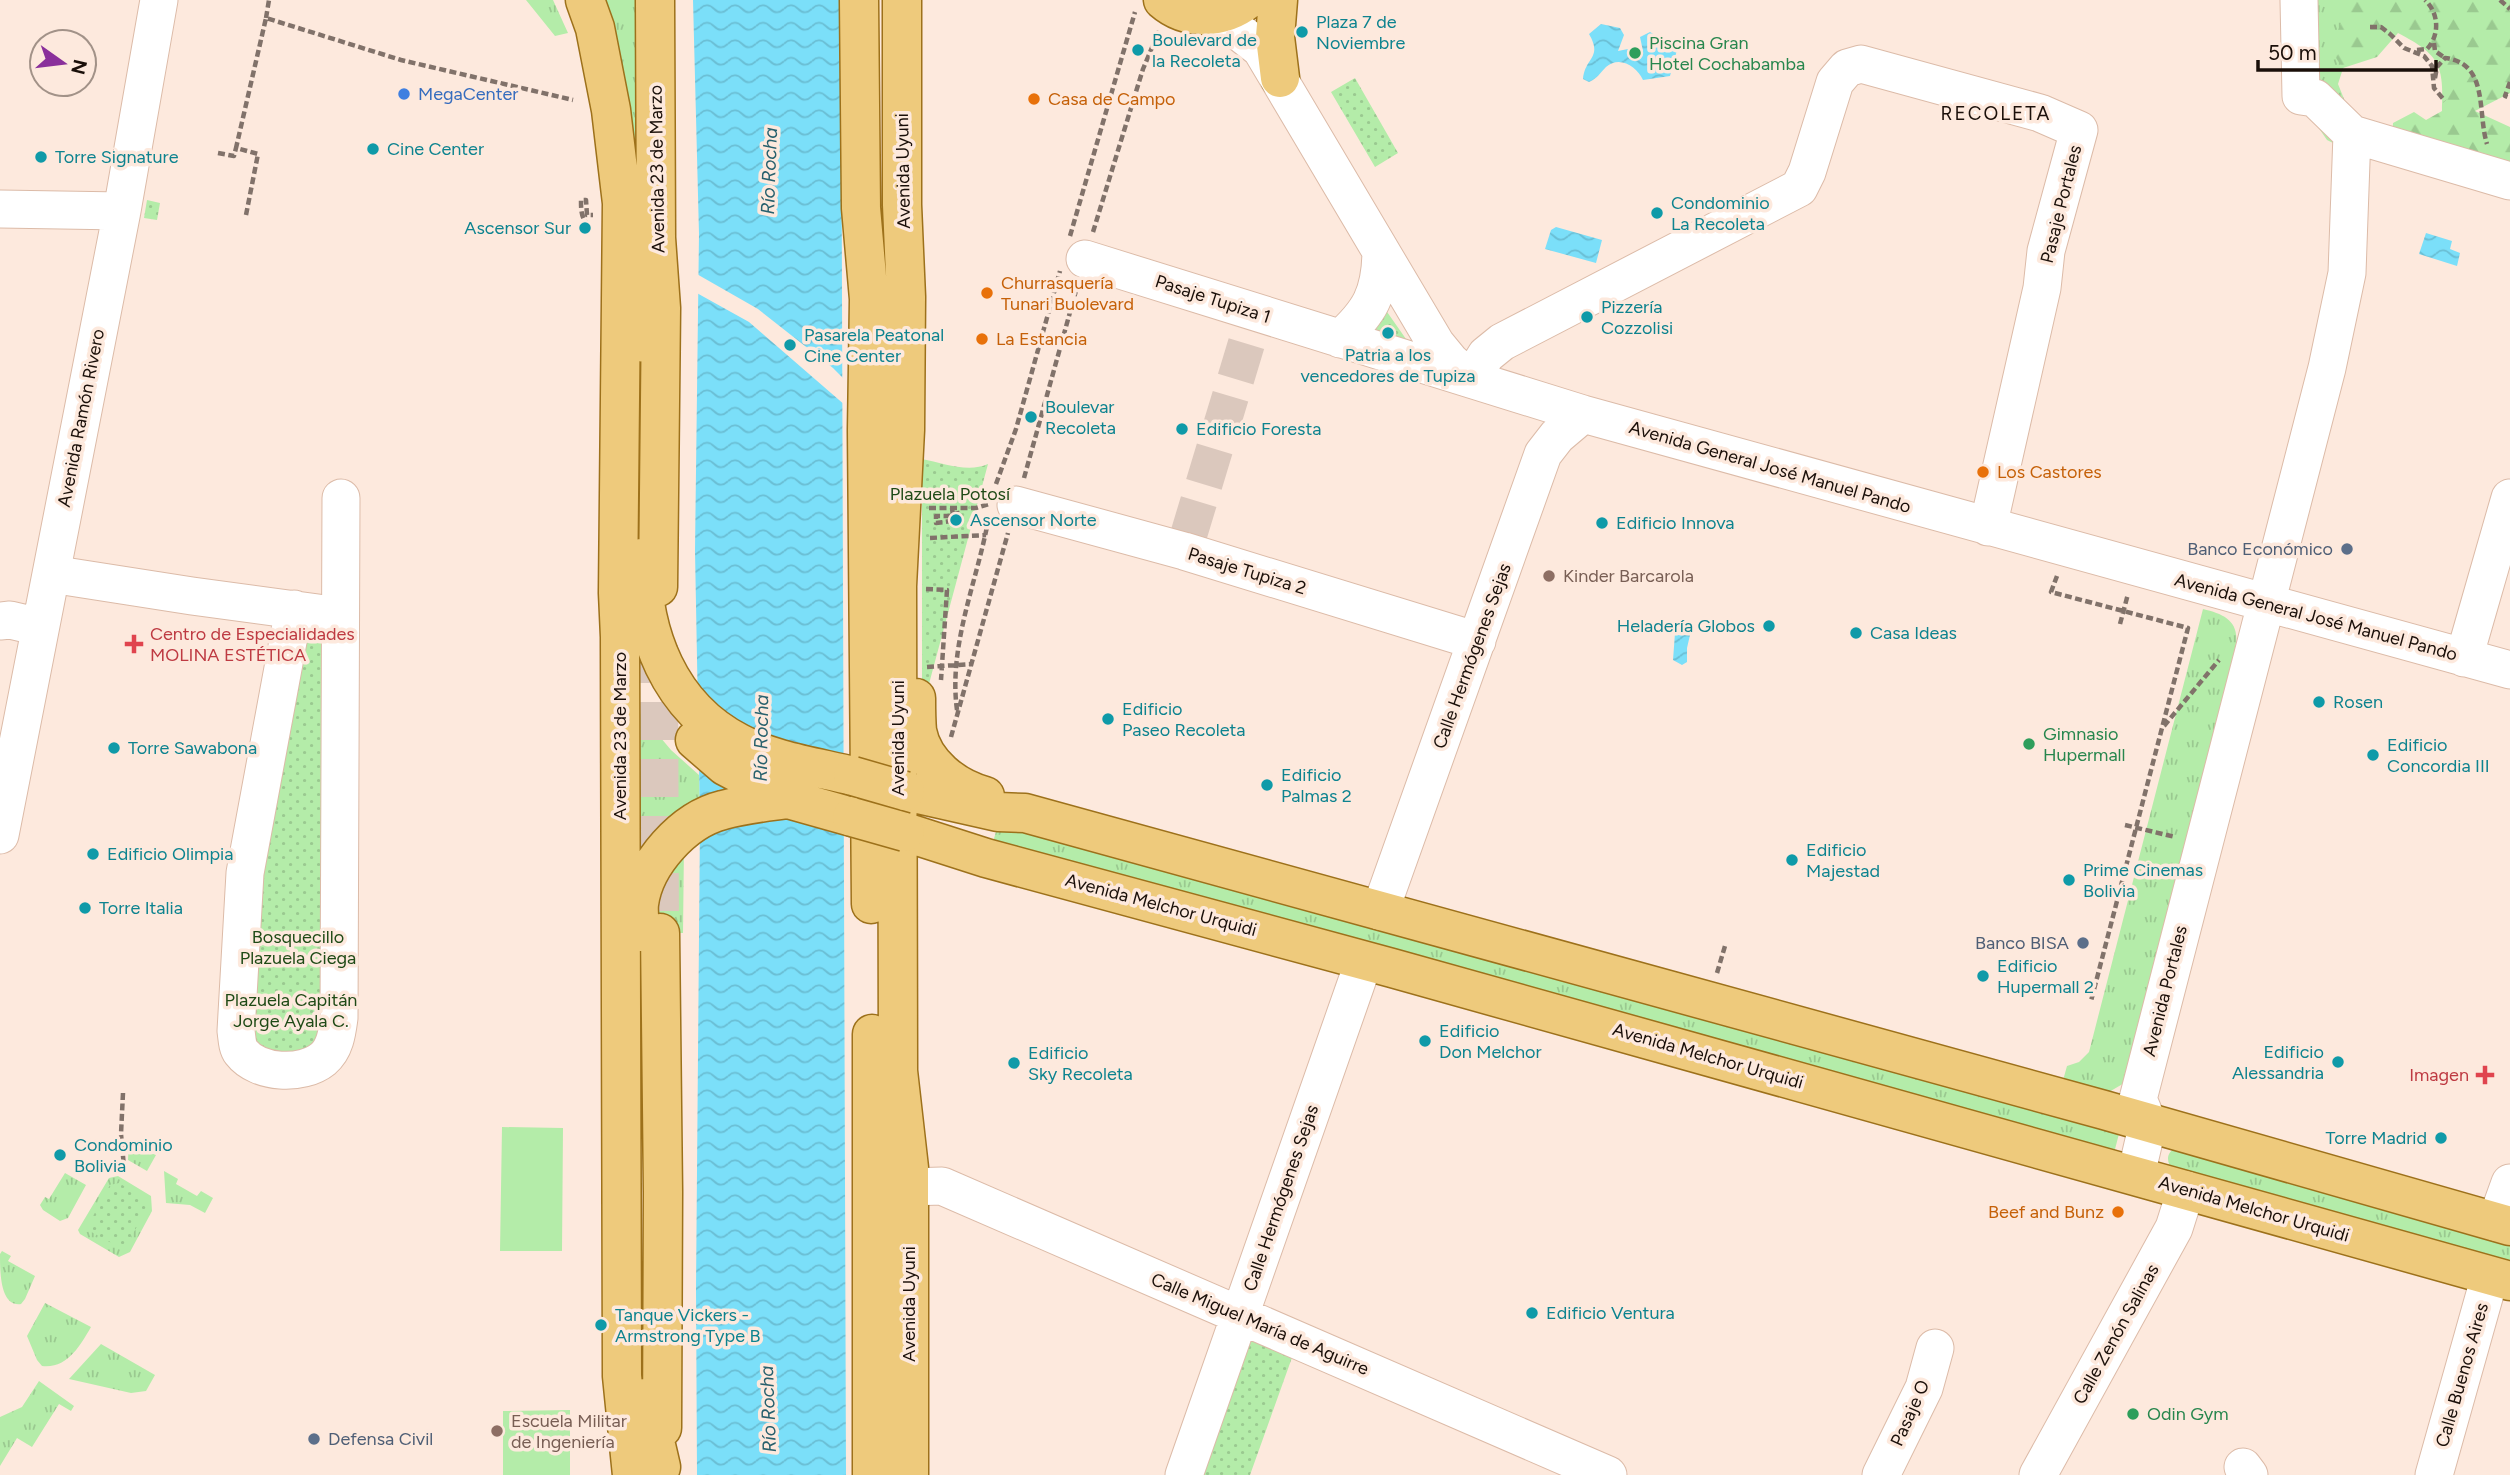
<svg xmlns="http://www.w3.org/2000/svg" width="2510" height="1475" font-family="Figtree,sans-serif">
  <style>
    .grass { fill: url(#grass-tufts) }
    .forest { fill: url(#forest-firs) }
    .park { fill: url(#park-dots) }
    .pitch { fill: #b4eca9 }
    .water { fill: url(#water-waves) }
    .pier { fill: #fde9dd }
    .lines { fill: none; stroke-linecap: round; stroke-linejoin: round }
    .minor-tunnel { stroke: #dbc8bd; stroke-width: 37; stroke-dasharray: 37 18; stroke-linecap: butt }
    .major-tunnel { stroke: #dbc8bd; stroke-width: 38; stroke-dasharray: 38 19; stroke-linecap: butt }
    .minor-casing { stroke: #dcbba8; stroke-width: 39 }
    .major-casing { stroke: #9d711b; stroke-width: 41 }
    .path { stroke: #81726a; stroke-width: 4.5; stroke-dasharray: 7 3.5; stroke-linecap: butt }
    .minor { stroke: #fff; stroke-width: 37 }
    .major { stroke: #eeca7c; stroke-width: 38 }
    .major-bridge-casing { stroke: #9d711b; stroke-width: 41; stroke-linecap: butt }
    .major-bridge { stroke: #eeca7c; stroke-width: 38 }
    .culture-dot { fill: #0f9aa8; stroke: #fde9dd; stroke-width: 2.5 }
    .leisure-dot { fill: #2e9e5b; stroke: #fde9dd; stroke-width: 2.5 }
    .shop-dot { fill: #3f7fe0; stroke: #fde9dd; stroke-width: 2.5 }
    .food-dot { fill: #e8710a; stroke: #fde9dd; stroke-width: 2.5 }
    .service-dot { fill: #5c6f8a; stroke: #fde9dd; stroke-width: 2.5 }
    .education-dot { fill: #8d6e63; stroke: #fde9dd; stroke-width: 2.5 }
    .health-dot { fill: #e0444e; stroke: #fde9dd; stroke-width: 2.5 }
    .labels { text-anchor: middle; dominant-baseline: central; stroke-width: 7; stroke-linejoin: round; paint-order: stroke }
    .culture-label { font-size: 18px; fill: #0d838f; stroke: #fde9dd; text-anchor: start }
    .leisure-label { font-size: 18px; fill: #27864d; stroke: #fde9dd; text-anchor: start }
    .shop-label { font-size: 18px; fill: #366cbe; stroke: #fde9dd; text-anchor: start }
    .food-label { font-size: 18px; fill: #c56008; stroke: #fde9dd; text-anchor: start }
    .street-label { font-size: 18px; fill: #1a0f09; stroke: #fde9dd }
    .park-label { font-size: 18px; fill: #1f4a16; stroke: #fde9dd }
    .service-label { font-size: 18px; fill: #4e5e75; stroke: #fde9dd; text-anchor: end }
    .education-label { font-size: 18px; fill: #785e54; stroke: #fde9dd; text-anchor: start }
    .health-label { font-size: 18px; fill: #be3a42; stroke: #fde9dd; text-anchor: start }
    .neighbourhood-label { font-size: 19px; letter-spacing: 2px; fill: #1a0f09; stroke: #fde9dd }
    .water-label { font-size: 19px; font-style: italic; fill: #27606d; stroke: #fde9dd }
  </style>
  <defs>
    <pattern id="grass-tufts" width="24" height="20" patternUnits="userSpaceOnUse" patternTransform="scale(1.75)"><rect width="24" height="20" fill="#b4eca9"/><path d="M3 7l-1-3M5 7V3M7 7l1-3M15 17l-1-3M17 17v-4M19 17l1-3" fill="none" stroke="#9ac990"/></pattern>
    <pattern id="forest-firs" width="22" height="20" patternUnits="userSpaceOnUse" patternTransform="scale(1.75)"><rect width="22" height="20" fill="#b4eca9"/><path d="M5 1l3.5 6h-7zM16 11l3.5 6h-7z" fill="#9ac990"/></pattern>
    <pattern id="park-dots" width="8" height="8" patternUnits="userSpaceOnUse" patternTransform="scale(1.75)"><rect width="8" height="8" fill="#b4eca9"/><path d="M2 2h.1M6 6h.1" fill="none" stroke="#9ac990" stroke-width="1.8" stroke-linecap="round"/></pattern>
    <pattern id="water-waves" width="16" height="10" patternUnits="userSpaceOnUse" patternTransform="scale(1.75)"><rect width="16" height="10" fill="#7bdff9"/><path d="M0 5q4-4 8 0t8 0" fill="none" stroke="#6abed4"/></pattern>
  </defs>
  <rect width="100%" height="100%" fill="#fde9dd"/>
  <path class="grass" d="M526,0h27l15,33 -13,3z
    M597,0h41l1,240z
    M2310,0h55l-27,84 31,77 -42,-21 -13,-19z
    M2203,609c21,5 36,12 33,35l-105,422 -5,16 -17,10 -47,-8 5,-18 12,-4 10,-10z
    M634,706l37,44 28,25 1,31 -60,65z
    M998,824l1122,306 -6,23 -1122,-307z
    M684,845l-1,88h-36v-19z
    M129,1140l27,15 -9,16 -19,-11z
    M2175,1148l335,92v23l-337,-92c-6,-8 -8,-17 2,-23z
    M164,1171l14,8 -2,5 21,12 4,-5 12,7 -8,15 -15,-8 -24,-2z
    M65,1173l21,12 -18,33 -8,3 -17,-11 -3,-5 5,-8 4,2z
    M118,1176l33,20 1,15 -22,41 -11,5 -39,-23 -2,-4 31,-52z
    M2,1251l9,5 -3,5 27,15 -10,23 -4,5c-21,3 -21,-32 -21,-50z
    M45,1303l46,24c-11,19 -24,42 -49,39l-5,-6 -10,-24z
    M101,1344l54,31 -9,16 -15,2 -62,-14z
    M39,1381l35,25 -3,5 -12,-7 -27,43 -15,-9 -17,28v-49l22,-10z"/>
  <path class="forest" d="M2357,0h153v93l-35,18 35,16v34l-6,9 -112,-25 1,-22 21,-11 12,8 16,-9c2,-46 -2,-56 -44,-78l-21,24 -34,11c-3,-4 -8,-11 -9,-15 -3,-17 13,-41 23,-53z"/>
  <path class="park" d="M1355,78l43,75 -23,14 -44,-75z
    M147,200l13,3 -3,17 -13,-2z
    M1385,309l21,30 -3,6 -31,-11z
    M922,459c21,4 46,14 66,5l-66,246z
    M303,636h10l10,4 3,405 -49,20 -31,-29 9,-154z
    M119,1183l27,16v11l-22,40 -38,-21 24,-44z
    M1250,1339l44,13 -44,123h-52z"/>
  <path class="pitch" d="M502,1127l61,1 -1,123h-62z
    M570,1410v65h-67v-64z"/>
  <path class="water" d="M693,0h148l5,1475h-149l-1,-186 4,-469 -5,-269 4,-317z
    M1601,24l19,4 4,7 -6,16 10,-2 15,2 -3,-14 10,-5 5,3v7h14l8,8 -7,26 -27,4c-6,-13 -23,-25 -37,-13 -6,6 -8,11 -17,15l-6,-3c2,-22 20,-21 6,-45z
    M1556,227l46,13 -6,23 -51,-14 6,-19z
    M2426,233l26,8 -2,8 10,4 -3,13 -38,-12z
    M1681,629l6,2 3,4 -3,13v14l-5,3 -9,-5 2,-27z"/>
  <path class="pier" d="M695,273l63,36 75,59 13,13v25l-97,-84 -54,-30z"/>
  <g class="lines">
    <path class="minor-tunnel" d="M1188,537l61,-202"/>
    <path class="major-tunnel" d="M659,645l1,288"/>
    <g class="minor-casing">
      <path id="minor" d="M2299,0l2,96 14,2 37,36 158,47
        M1207,16l27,12 27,21 175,295 14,17 17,15
        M0,209l122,2
        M1085,259l498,155 927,256
        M1340,339c30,-27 40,-45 41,-86
        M1471,379l15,-24 16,-13 297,-154 8,-16 28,-90 12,-14 14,-4 179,49 39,17 -33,121 -4,37 -54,239
        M1016,505l168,46 293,90
        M51,574l141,22 126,17
        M294,609l-49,264 -9,158c1,6 1,16 5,21 17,22 61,24 82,7 12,-10 14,-26 16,-41l2,-520
        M0,621l10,-1 30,7
        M2464,658l46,-160
        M0,835l122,-624 37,-211
        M1380,911l163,-457 14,-18 26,-22
        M2136,1175l12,-52 -10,-24 189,-731 20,-95 5,-139
        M909,1187l33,-1 666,289
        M2496,1222l14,-39
        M2243,1467l6,8
        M1184,1475l180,-514
        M1881,1475l43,-87 11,-40
        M2038,1475l136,-247 12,-38
        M2434,1475l56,-199"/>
    </g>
    <g class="major-casing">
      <path id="major" d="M585,0l10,28 16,82 11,93 -4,390 2,44 2,739 10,99
        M655,0l1,238 5,70 -3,279
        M859,0l2,208 8,91 -2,131 4,474
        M902,0v205l4,92 -1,133 -8,156 1,485 11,97v307
        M1163,0c24,21 60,19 84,0
        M1278,0l-3,37 5,41
        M645,343l1,-34 10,-71
        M642,558c-1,75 27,149 97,185 34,18 77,24 114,33
        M916,698c0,10 0,22 1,33 6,33 38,57 68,65
        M695,740l30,26 63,33 64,18
        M905,791l93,21 27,1 1079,297 406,116
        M905,832l81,26 406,110 1118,313
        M640,932c0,-9 -2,-19 -1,-28 5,-40 44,-84 84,-94 21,-6 43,-8 65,-11
        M660,933l3,259 -1,236
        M872,1034v441
        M645,1398l16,69"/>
    </g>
    <path class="path" d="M2500,0l10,9
      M266,18l3,-18
      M2370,27h11l9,7 14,14 20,8 8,10 2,22 11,13
      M2434,43l1,8 10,7
      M2417,50l10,-1c13,-14 12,-36 -2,-49
      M2435,78l2,-11 8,-9c44,5 32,54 42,86
      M2510,82l-5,14 5,2
      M218,153l16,3 2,-8
      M246,215l12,-61 -22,-6 30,-130 135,42 172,40
      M590,226c-9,-6 -9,-16 -9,-26h5l1,15h6
      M1093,232l50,-163 16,-38
      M1070,236l65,-224
      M1024,478l53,-191
      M996,484l20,-55 44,-158
      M929,508h47l13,-4
      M952,508l1,8h-17v7l23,-3 -2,-9
      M930,538l56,-3
      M2057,576l-6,16 137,36 -97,373
      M926,589l21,1 -6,90
      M2120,624l8,-30
      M927,667l45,-3
      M957,710c-9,-66 21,-130 32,-194
      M2164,726l55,-66
      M951,737l57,-204
      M2125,825l50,12
      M1717,973l8,-27
      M123,1093l-2,41 3,33"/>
    <use href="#minor" class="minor"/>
    <use href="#major" class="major"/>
    <g class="major-bridge-casing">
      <path id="major-bridge" d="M853,776l52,15
        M852,817l53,15"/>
    </g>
    <use href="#major-bridge" class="major-bridge"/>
  </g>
  <g class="culture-dot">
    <circle cx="1302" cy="32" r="7"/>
    <circle cx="1138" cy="50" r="7"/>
    <circle cx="373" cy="149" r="7"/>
    <circle cx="41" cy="157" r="7"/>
    <circle cx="1657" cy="213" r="7"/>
    <circle cx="585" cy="228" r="7"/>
    <circle cx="1587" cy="317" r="7"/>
    <circle cx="1388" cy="333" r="7"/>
    <circle cx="790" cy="345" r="7"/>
    <circle cx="1031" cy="417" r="7"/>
    <circle cx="1182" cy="429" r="7"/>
    <circle cx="956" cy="520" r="7"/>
    <circle cx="1602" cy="523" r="7"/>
    <circle cx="1769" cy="626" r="7"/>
    <circle cx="1856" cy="633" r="7"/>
    <circle cx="2319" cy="702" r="7"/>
    <circle cx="1108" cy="719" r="7"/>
    <circle cx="114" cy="748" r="7"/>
    <circle cx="2373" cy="755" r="7"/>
    <circle cx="1267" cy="785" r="7"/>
    <circle cx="93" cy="854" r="7"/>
    <circle cx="1792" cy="860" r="7"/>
    <circle cx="2069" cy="880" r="7"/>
    <circle cx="85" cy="908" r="7"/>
    <circle cx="1983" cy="976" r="7"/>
    <circle cx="1425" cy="1041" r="7"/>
    <circle cx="2338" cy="1062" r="7"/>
    <circle cx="1014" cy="1063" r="7"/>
    <circle cx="2441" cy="1138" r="7"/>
    <circle cx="60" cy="1155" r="7"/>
    <circle cx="1532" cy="1313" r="7"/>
    <circle cx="601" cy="1325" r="7"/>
  </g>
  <g class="leisure-dot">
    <circle cx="1635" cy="53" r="7"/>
    <circle cx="2029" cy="744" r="7"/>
    <circle cx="2133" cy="1414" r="7"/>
  </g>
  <circle class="shop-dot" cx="404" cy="94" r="7"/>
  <g class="food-dot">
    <circle cx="1034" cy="99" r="7"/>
    <circle cx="987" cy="293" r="7"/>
    <circle cx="982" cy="339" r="7"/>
    <circle cx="1983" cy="472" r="7"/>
    <circle cx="2118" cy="1212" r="7"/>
  </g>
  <g class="service-dot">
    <circle cx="2347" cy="549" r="7"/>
    <circle cx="2083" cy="943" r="7"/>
    <circle cx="314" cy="1439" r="7"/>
  </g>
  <g class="education-dot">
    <circle cx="1549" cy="576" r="7"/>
    <circle cx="497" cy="1431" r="7"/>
  </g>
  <g class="health-dot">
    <path d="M130.5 633.5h7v7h7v7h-7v7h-7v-7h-7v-7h7z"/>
    <path d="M2481.5 1064.5h7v7h7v7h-7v7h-7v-7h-7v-7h7z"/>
  </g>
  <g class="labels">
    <g class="culture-label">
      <text x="1316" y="22">Plaza 7 de<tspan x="1316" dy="21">Noviembre</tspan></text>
      <text x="1152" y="40">Boulevard de<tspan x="1152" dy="21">la Recoleta</tspan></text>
      <text x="387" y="149">Cine Center</text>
      <text x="55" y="157">Torre Signature</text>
      <text x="1671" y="203">Condominio<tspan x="1671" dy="21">La Recoleta</tspan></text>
      <text x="571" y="228" text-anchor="end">Ascensor Sur</text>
      <text x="1601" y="307">Pizzería<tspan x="1601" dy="21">Cozzolisi</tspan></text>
      <text x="804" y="335">Pasarela Peatonal<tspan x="804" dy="21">Cine Center</tspan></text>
      <text x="1388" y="355" text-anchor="middle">Patria a los<tspan x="1388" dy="21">vencedores de Tupiza</tspan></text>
      <text x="1045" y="407">Boulevar<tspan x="1045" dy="21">Recoleta</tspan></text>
      <text x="1196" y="429">Edificio Foresta</text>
      <text x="970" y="520">Ascensor Norte</text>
      <text x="1616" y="523">Edificio Innova</text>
      <text x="1755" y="626" text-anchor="end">Heladería Globos</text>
      <text x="1870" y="633">Casa Ideas</text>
      <text x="2333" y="702">Rosen</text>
      <text x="1122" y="709">Edificio<tspan x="1122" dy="21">Paseo Recoleta</tspan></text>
      <text x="2387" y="745">Edificio<tspan x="2387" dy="21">Concordia III</tspan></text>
      <text x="128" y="748">Torre Sawabona</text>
      <text x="1281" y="775">Edificio<tspan x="1281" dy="21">Palmas 2</tspan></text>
      <text x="1806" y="850">Edificio<tspan x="1806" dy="21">Majestad</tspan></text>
      <text x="107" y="854">Edificio Olimpia</text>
      <text x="2083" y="870">Prime Cinemas<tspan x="2083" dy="21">Bolivia</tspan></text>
      <text x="99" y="908">Torre Italia</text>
      <text x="1997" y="966">Edificio<tspan x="1997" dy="21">Hupermall 2</tspan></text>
      <text x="1439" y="1031">Edificio<tspan x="1439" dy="21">Don Melchor</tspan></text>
      <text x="2324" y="1052" text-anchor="end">Edificio<tspan x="2324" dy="21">Alessandria</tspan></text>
      <text x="1028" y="1053">Edificio<tspan x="1028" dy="21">Sky Recoleta</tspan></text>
      <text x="2427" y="1138" text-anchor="end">Torre Madrid</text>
      <text x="74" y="1145">Condominio<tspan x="74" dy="21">Bolivia</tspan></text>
      <text x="1546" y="1313">Edificio Ventura</text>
      <text x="615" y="1315">Tanque Vickers -<tspan x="615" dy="21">Armstrong Type B</tspan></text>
    </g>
    <g class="leisure-label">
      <text x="1649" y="43">Piscina Gran<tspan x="1649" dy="21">Hotel Cochabamba</tspan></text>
      <text x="2043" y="734">Gimnasio<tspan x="2043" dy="21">Hupermall</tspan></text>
      <text x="2147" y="1414">Odin Gym</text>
    </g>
    <g class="shop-label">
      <text x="418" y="94">MegaCenter</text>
    </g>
    <g class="food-label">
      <text x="1048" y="99">Casa de Campo</text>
      <text x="1001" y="283">Churrasquería<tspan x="1001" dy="21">Tunari Buolevard</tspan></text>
      <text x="996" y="339">La Estancia</text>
      <text x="1997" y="472">Los Castores</text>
      <text x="2104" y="1212" text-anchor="end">Beef and Bunz</text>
    </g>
    <g class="street-label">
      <text transform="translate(657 169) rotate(-91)">Avenida 23 de Marzo</text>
      <text transform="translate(903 171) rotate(-91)">Avenida Uyuni</text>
      <text transform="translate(2061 204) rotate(-76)">Pasaje Portales</text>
      <text transform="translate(1213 299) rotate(18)">Pasaje Tupiza 1</text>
      <text transform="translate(81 418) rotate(-79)">Avenida Ramón Rivero</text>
      <text transform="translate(1770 467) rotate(16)">Avenida General José Manuel Pando</text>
      <text transform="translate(1247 571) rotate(17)">Pasaje Tupiza 2</text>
      <text transform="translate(2316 617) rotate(15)">Avenida General José Manuel Pando</text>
      <text transform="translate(1472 656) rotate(-70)">Calle Hermógenes Sejas</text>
      <text transform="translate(620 736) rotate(-90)">Avenida 23 de Marzo</text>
      <text transform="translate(898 738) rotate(-90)">Avenida Uyuni</text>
      <text transform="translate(1161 905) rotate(15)">Avenida Melchor Urquidi</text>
      <text transform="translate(2165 991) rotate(-76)">Avenida Portales</text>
      <text transform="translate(1708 1056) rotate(16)">Avenida Melchor Urquidi</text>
      <text transform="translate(1281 1198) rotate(-71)">Calle Hermógenes Sejas</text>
      <text transform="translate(2254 1209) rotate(16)">Avenida Melchor Urquidi</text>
      <text transform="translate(909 1304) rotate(-90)">Avenida Uyuni</text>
      <text transform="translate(1260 1324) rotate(23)">Calle Miguel María de Aguirre</text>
      <text transform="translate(2116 1334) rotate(-61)">Calle Zenón Salinas</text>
      <text transform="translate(2462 1375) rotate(-74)">Calle Buenos Aires</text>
      <text transform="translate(1910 1413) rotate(-66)">Pasaje O</text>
    </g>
    <g class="park-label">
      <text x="950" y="494">Plazuela Potosí</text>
      <text x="298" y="937">Bosquecillo<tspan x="298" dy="21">Plazuela Ciega</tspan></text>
      <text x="291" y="1000">Plazuela Capitán<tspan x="291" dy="21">Jorge Ayala C.</tspan></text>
    </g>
    <g class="service-label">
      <text x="2333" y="549">Banco Económico</text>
      <text x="2069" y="943">Banco BISA</text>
      <text x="328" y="1439" text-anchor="start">Defensa Civil</text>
    </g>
    <g class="education-label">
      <text x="1563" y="576">Kinder Barcarola</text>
      <text x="511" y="1421">Escuela Militar<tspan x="511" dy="21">de Ingeniería</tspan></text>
    </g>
    <g class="health-label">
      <text x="150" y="634">Centro de Especialidades<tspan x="150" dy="21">MOLINA ESTÉTICA</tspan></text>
      <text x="2469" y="1075" text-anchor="end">Imagen</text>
    </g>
    <g class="neighbourhood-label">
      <text x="1996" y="113">RECOLETA</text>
    </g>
    <g class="water-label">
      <text transform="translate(769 171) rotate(-88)">Río Rocha</text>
      <text transform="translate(761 738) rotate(-89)">Río Rocha</text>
      <text transform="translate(768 1409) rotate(-92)">Río Rocha</text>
    </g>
  </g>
  <g transform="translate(63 63) rotate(104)"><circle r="33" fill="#fde9dd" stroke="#a29288" stroke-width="2"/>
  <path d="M0-5L12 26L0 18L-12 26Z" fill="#8a309b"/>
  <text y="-10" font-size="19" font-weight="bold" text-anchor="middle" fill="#1a0f09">N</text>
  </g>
  <path d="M2258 60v10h178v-10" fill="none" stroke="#1a0f09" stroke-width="3.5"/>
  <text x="2268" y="60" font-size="21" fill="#1a0f09" stroke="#fde9dd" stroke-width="5" paint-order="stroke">50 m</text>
</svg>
